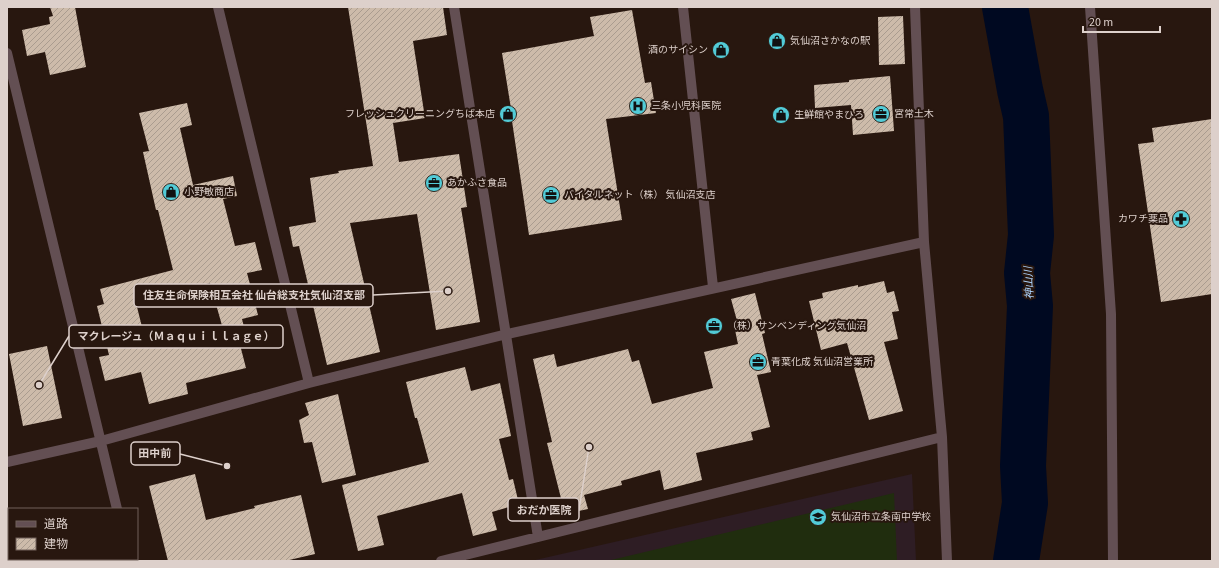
<svg xmlns="http://www.w3.org/2000/svg" width="1219" height="568" font-family="'Source Sans 3','Noto Sans JP',sans-serif">
  <style>
    .education { fill: #2e1d24 }
    .grass { fill: #202d0e }
    .lines { fill: none; stroke-linecap: round; stroke-linejoin: round }
    .river { stroke: #000921; stroke-width: 46 }
    .building { fill: url(#building-hatch); fill-rule: evenodd }
    .street { stroke: #634f53; stroke-width: 10 }
    .labels { text-anchor: middle; dominant-baseline: central; stroke-width: 4; stroke-linejoin: round; paint-order: stroke }
    .poi-label { font-size: 10px; fill: #ddd0cb; stroke: #28170f; text-anchor: start }
    .water-label { font-size: 11px; font-style: italic; fill: #abd0fa; stroke: #28170f }
    .leader { fill: none; stroke: #ddd0cb; stroke-width: 1.5 }
    .callout-dot { fill: #ddd0cb; stroke: #28170f; stroke-width: 1.5 }
    .callout { fill: #28170f; stroke: #ddd0cb; stroke-width: 1.5 }
    .callout-label { font-size: 11px; text-anchor: middle; font-weight: bold; fill: #ddd0cb }
  </style>
  <defs>
    <pattern id="building-hatch" width="6" height="6" patternUnits="userSpaceOnUse"><rect width="6" height="6" fill="#cdbbaa"/><path d="M-1 1l2-2M0 6l6-6M5 7l2-2" fill="none" stroke="#aa9c8f"/></pattern>
  </defs>
  <rect width="100%" height="100%" fill="#28170f"/>
  <path class="education" d="M912,474l4,87h-385z"/>
  <path class="grass" d="M894,493l3,68h-290z"/>
  <g class="lines">
    <path class="river" d="M1005,7l15,83 6,26 5,119 -4,38 3,33 -7,160 2,37 -9,58"/>
  </g>
  <path class="building" d="M50,7h25l11,60 -36,8 -5,-23 -18,4 -5,-26 28,-6 -1,-7 4,-1z
    M348,7h95l4,28 -34,6 12,77 -32,5 6,39 60,-8 8,53 -6,1 19,114 -44,8 -19,-116 -67,9 30,129 -53,13 -28,-119 -6,1 -4,-20 27,-5 -6,-44 29,-5 -1,-2 35,-5z
    M632,10l13,73 6,-1 5,31 -50,6 16,101 -93,15 -17,-114h1l-11,-68 92,-17 -4,-19z
    M903,16l2,48 -26,1 -1,-48z
    M890,76l4,55 -41,4 -2,-30 -36,3 -1,-23 35,-3v-2z
    M187,103l5,22 -12,3 13,57 40,-9 4,20 -14,3 12,47 20,-4 7,28 -15,3 11,42 -16,4 5,20 -8,2 7,27 -60,15 2,11 -39,10 -8,-32 -36,9 -6,-24 10,-2 -12,-49 7,-2 -4,-15 73,-19 -15,-60h-2l-13,-58 6,-1 -10,-38zM210,283l13,46 -76,18 -11,-44 14,-3 -1,-2z
    M1212,119v175l-51,8 -23,-158 16,-2 -2,-14z
    M884,281l3,12 7,-2 5,20 -7,1 6,27 -14,3 19,69 -34,9 -22,-77 -26,7 -12,-49 14,-3 -1,-5 36,-8v2z
    M755,293l10,40 -3,1 9,38 -14,3 13,52 -19,5 2,8 -57,13 6,27 -38,10 -4,-20 -39,11 1,4 -38,10 4,14 -23,5 -18,-71 5,-1 -19,-83 21,-5 3,13 71,-18 4,13 7,-2 13,44 61,-16 -9,-36 34,-8 -3,-14 4,-2 -8,-29z
    M47,346l15,72 -39,8 -14,-72z
    M465,367l6,24 29,-8 11,53 -12,3 10,41 4,-1 5,21 -10,2 1,5 -17,5 5,18 -24,6 -11,-43 -85,23 7,29 -26,6 -16,-66 87,-23 -12,-44h-2l-9,-36z
    M338,394l18,81 -34,8 -10,-41 -8,1 -5,-23 10,-5 -4,-12z
    M195,474l11,46 49,-12 -1,-2 47,-11 14,59 -30,7h-117l-19,-75z"/>
  <g class="lines">
    <path class="street" d="M218,7l91,376
      M454,7l84,530
      M683,7l30,280
      M915,7l9,235 18,195 5,124
      M1090,7l21,307 2,247
      M7,53l110,456
      M7,462l94,-21 208,-58 198,-49 417,-92
      M128,559l1,2
      M441,561l501,-124"/>
  </g>
  <defs>
    <g id="shop-disc" transform="scale(0.9)"><circle r="9.5" fill="#52cbd7" stroke="#28170f"/><path d="M-5-2.5h2.3a2.7 3.5 0 0 1 5.4 0H5L5.5 6h-11ZM-1.5-2.5h3a1.5 2.3 0 0 0-3 0Z" fill="#111"/></g>
    <g id="hospital-disc" transform="scale(0.9)"><circle r="9.5" fill="#52cbd7" stroke="#28170f"/><path d="M-5-5h3v3.5h4V-5h3V5h-3V1.5h-4V5h-3Z" fill="#111"/></g>
    <g id="office-disc" transform="scale(0.9)"><circle r="9.5" fill="#52cbd7" stroke="#28170f"/><path d="M-6-3h4V-5.5h4V-3h4V5H-6ZM-1-4.5V-3h2v-1.5ZM-6 0V1H6V0Z" fill="#111"/></g>
    <g id="pharmacy-disc" transform="scale(0.9)"><circle r="9.5" fill="#52cbd7" stroke="#28170f"/><path d="M-2-6h4v4h4v4h-4v4h-4v-4h-4v-4h4Z" fill="#111"/></g>
    <g id="school-disc" transform="scale(0.9)"><circle r="9.5" fill="#52cbd7" stroke="#28170f"/><path d="M0-5L7-2L0 1L-7-2ZM-4 1L0 2.5L4 1V4Q0 6-4 4Z" fill="#111"/></g>
  </defs>
  <g fill-rule="evenodd">
    <use href="#shop-disc" x="777" y="41"/>
    <use href="#shop-disc" x="721" y="50"/>
    <use href="#hospital-disc" x="638" y="106"/>
    <use href="#shop-disc" x="508" y="114"/>
    <use href="#office-disc" x="881" y="114"/>
    <use href="#shop-disc" x="781" y="115"/>
    <use href="#office-disc" x="434" y="183"/>
    <use href="#shop-disc" x="171" y="192"/>
    <use href="#office-disc" x="551" y="195"/>
    <use href="#pharmacy-disc" x="1181" y="219"/>
    <use href="#office-disc" x="714" y="326"/>
    <use href="#office-disc" x="758" y="362"/>
    <use href="#school-disc" x="818" y="517"/>
  </g>
  <g class="labels">
    <g class="poi-label">
      <text x="790" y="41">気仙沼さかなの駅</text>
      <text x="708" y="50" text-anchor="end">酒のサイシン</text>
      <text x="651" y="106">三条小児科医院</text>
      <text x="495" y="114" text-anchor="end">フレッシュクリーニングちば本店</text>
      <text x="894" y="114">宮常土木</text>
      <text x="794" y="115">生鮮館やまひろ</text>
      <text x="447" y="183">あかふさ食品</text>
      <text x="184" y="192">小野敏商店</text>
      <text x="564" y="195">バイタルネット（株） 気仙沼支店</text>
      <text x="1168" y="219" text-anchor="end">カワチ薬品</text>
      <text x="727" y="326">（株）サンベンディング気仙沼</text>
      <text x="771" y="362">青葉化成 気仙沼営業所</text>
      <text x="831" y="517">気仙沼市立条南中学校</text>
    </g>
    <g class="water-label">
      <text transform="translate(1029 283) rotate(-93)">神山川</text>
    </g>
  </g>
  <path class="leader" d="M448 291L373 295M39 385L69 336M227 466L180 454M589 447L579 510"/>
  <g class="callout-dot">
    <circle cx="448" cy="291" r="4"/>
    <circle cx="39" cy="385" r="4"/>
    <circle cx="227" cy="466" r="4"/>
    <circle cx="589" cy="447" r="4"/>
  </g>
  <g class="callout">
    <rect x="134" y="284" width="239" height="23" rx="4"/>
    <rect x="69" y="325" width="214" height="23" rx="4"/>
    <rect x="131" y="442" width="49" height="23" rx="4"/>
    <rect x="508" y="498" width="71" height="23" rx="4"/>
  </g>
  <g class="callout-label">
    <text x="254" y="299">住友生命保険相互会社 仙台総支社気仙沼支部</text>
    <text x="176" y="340">マクレージュ（Ｍａｑｕｉｌｌａｇｅ）</text>
    <text x="155" y="457">田中前</text>
    <text x="544" y="514">おだか医院</text>
  </g>
  <rect width="1219" height="568" fill="none" stroke="#ddd0cb" stroke-width="16"/>
  <rect x="8" y="508" width="130" height="52" fill="#28170f" stroke="#70615a"/>
  <rect x="16" y="521" width="20" height="6" fill="#634f53" stroke="#70615a"/>
  <text x="44" y="528" font-size="12" fill="#ddd0cb">道路</text>
  <rect x="16" y="538" width="20" height="12" fill="url(#building-hatch)" stroke="#70615a"/>
  <text x="44" y="548" font-size="12" fill="#ddd0cb">建物</text>
  <path d="M1083 26v6h77v-6" fill="none" stroke="#ddd0cb" stroke-width="2"/>
  <text x="1089" y="26" font-size="12" fill="#ddd0cb" stroke="#28170f" stroke-width="3" paint-order="stroke">20 m</text>
</svg>
